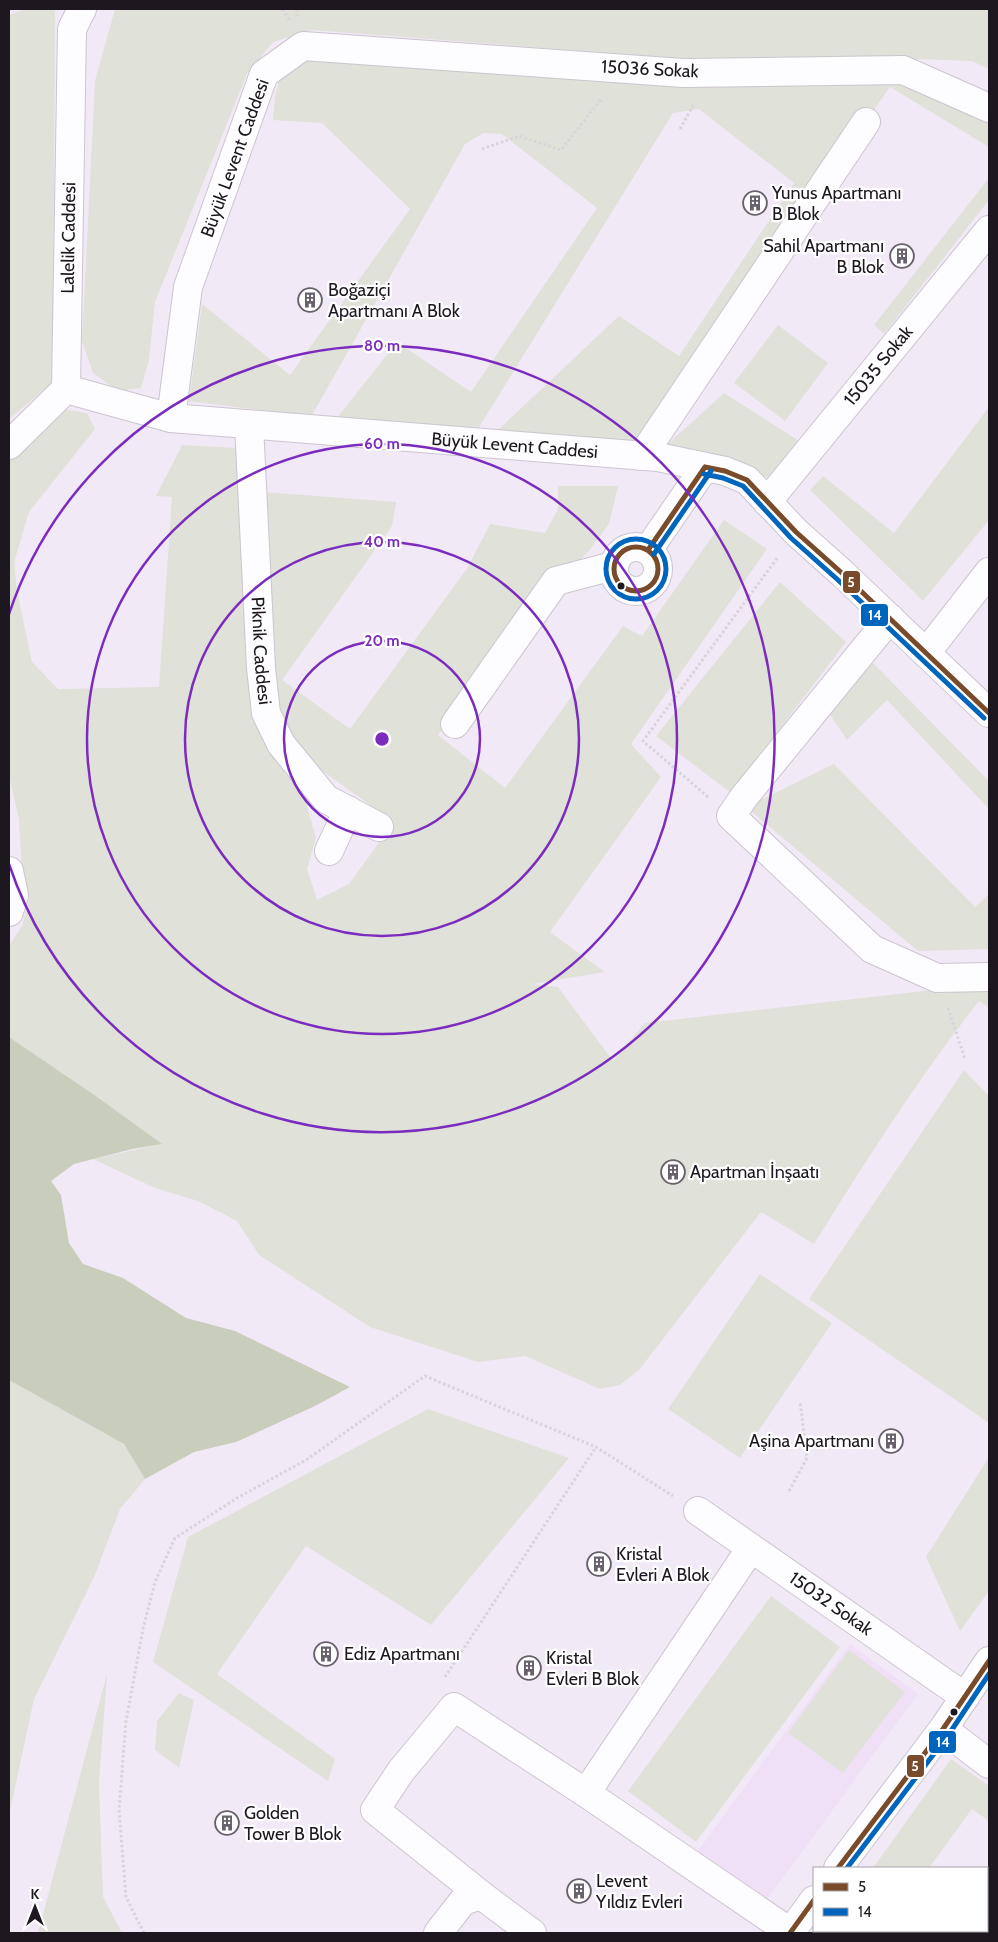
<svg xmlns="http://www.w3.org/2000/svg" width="998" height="1942" font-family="Cabin,sans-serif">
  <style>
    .built { fill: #f0e0f7 }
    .green { fill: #e0e1d9 }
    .forest { fill: #c9cdbc }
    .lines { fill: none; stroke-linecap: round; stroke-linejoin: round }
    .minor-casing { stroke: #ccc5d0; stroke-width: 30 }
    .path { stroke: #d8d5da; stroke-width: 3; stroke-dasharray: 2.5 2.5; stroke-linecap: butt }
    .minor { stroke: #fdfcfe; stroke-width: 28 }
    .bus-1-casing { stroke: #fff; stroke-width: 9 }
    .bus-2-casing { stroke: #fff; stroke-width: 9 }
    .bus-1 { stroke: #7a4b2a; stroke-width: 5 }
    .bus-2 { stroke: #0065bd; stroke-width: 5 }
    .ring { fill: none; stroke: #7b2cbf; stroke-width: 2.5 }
    .bus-dot { fill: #1d1720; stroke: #fff; stroke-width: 2 }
    .labels { text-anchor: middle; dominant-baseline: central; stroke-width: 4.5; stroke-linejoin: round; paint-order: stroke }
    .street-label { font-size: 18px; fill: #1d1720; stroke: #fff }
    .poi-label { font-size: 18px; fill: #1d1720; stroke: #fff; text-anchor: start }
    .centre { fill: #7b2cbf; stroke: #fff; stroke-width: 2.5 }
    .ring-label { font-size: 15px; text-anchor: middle; font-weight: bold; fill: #7b2cbf; stroke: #fff; stroke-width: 4.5; stroke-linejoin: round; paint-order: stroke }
    .line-badge { stroke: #fff; stroke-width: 2 }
    .badge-label { font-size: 14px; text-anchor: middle; font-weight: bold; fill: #fff }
  </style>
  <rect width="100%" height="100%" fill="#f2e9f6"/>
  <path class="built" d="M850,1644l68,50 -156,212 -68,-50z"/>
  <path class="green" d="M26,9h29l-2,373 -44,37v-404z
    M115,9h874v60l-17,-8 -87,-3h-211l-362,-28 -39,12 -26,32 -92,228 -6,58 -8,28 -23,3 -25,-18 -11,-32 13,-260z
    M306,61l592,19 91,38v29l-99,-60 -255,361 -137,-18 121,-114 60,40 115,-173 -95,-74 -26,4 -195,316 -142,-10 61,-77 74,50 126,-184 -95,-74 -19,-1 -18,11 -154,273 -122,-16 13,-97 88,71 120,-166 -88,-86 -49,-3 2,-24 5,-20z
    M989,178v22l-105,134 -10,-9z
    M778,325l50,38 -43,58 -51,-38z
    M724,393l75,48 -29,37 -102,-34z
    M989,407v113l-66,81 -113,-111 13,-14 71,57z
    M62,409l25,4 8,16 -66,83 -15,50 3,29 15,71 26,27 101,-2 13,-190 -16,-1 26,-51 55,3 18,262 45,73 16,55 -9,31 10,31 32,-16 45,-62 -77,-55 -25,-31 -17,-30 -12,-214 133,10 -4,24 -110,154 68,49 118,-162 22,-43 55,9 13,-24v-23h60l-9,38 -21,28 -23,23 -11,4 -116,156 67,53 118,-162 19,10 82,-116 43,29 -136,195 30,33 -111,155 55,40 -73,12 26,3 55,74 32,-38 287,-33 57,-1v19l-10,-7c-61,77 -113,160 -165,243l-53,-32 -122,158 -19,15 -20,4 -75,-33 -47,6 -108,-35 -111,-72 -22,-34 -39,-20 -43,-13 -62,-29 68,-15 -68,-50 -84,-57v-91l13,-20 7,-27 -7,-25 -3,-55 -10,-43v-314z
    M780,582l66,60 -115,151 -75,-57z
    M868,658l121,123v28l-102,-109 -40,40 -22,-33z
    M834,764l141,143 14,-13v55l-71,2 -172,-144z
    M964,1070l25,26v327l-180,-124z
    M760,1274l72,49 -92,135 -72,-49z
    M9,1380l115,64 21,35 -25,30 -25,66 -61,124 -25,117z
    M428,1409l141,49 -138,167 -125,-79 -89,128 118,85 -7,22 -175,-119 35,-125z
    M989,1457v134l-29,40 -34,-74z
    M771,1596l69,51 -144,195 -68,-51z
    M849,1650l56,42 -62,81 -55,-40z
    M107,1674l-8,109 4,114 19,36h-84z
    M179,1693l15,7 -15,68 -24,-18 2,-29z
    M951,1759l38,27v35l-17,-12 -43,59h-56z"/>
  <path class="forest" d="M9,1037l84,57 69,50 -30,5 -58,15 -23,17 10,14 8,48 14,21 40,14 63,40 49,13 115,56 -35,19 -79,36 -42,10 -49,27 -21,-35 -115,-64z"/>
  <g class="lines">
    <g class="minor-casing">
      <g id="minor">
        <path id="s1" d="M989,108l-86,-38 -220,3 -380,-27 -39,28 -76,213 -17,131 487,39 67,14 22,9 49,52 47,42 146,139"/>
        <path d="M66,389l105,29"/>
        <path id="s2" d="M249,425l12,243 5,45 15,31 45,55 53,28"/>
        <path id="s3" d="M9,445l57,-56 6,-360 10,-20"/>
        <path d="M642,456l224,-334"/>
        <path id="s4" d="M767,502l222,-272"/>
        <circle cx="636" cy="569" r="22"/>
        <path d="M648,550l57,-83"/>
        <path d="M890,618l-146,179 -13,19 141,133 65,29 52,-1"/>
        <path d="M926,653l63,-81"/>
        <path d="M455,724l101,-143 57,-15"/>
        <path d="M329,851l19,-41"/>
        <path d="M9,871l5,24 -5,17"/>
        <path id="s5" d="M698,1511l267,186"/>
        <path d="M943,1729l46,35"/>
        <path d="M586,1793l165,-245"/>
        <path d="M838,1868l105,-139 46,-68"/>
        <path d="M438,1933l25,-32 18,-6"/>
        <path d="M532,1933l-51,-38 -106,-85 26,-39 53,-64 132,86 204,139"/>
        <path d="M790,1933l24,-33"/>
      </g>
    </g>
    <path class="path" d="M283,9l6,11
      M297,9v8
      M680,129l14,-25
      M482,149l37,-13 42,14 41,-52
      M708,797l-65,-56 135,-184
      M948,1008l17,51
      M789,1491l18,-33 -7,-57
      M445,1677l151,-230
      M144,1933l-18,-36 -7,-87 7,-89 17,-92 12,-47 20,-44 62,-40 69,-38 119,-84 171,71 77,49"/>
    <use href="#minor" class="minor"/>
    <g class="bus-1-casing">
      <path id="bus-1" d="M705,467l20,4 22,9 49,52 47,42 146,139
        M614 569a22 22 0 1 1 44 0a22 22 0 1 1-44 0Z
        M648,550l57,-83
        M838,1868l105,-139 46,-68
        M790,1933l24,-33"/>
    </g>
    <g class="bus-2-casing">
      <path id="bus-2" d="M704,474l19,4 20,8 48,52 47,42 146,138
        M606 569a30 30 0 1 1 60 0a30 30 0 1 1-60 0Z
        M654,554l57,-83
        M847,1868l102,-134 40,-60"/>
    </g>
    <use href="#bus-1" class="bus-1"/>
    <use href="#bus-2" class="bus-2"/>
  </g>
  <g class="ring">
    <circle cx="382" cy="739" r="98"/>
    <circle cx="382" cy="739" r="197"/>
    <circle cx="382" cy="739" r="295"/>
    <path d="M9 614A393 393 0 1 1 9 864"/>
  </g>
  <defs>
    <g id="building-ring" transform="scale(1.25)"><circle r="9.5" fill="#fff" stroke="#68606b" stroke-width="1.5"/><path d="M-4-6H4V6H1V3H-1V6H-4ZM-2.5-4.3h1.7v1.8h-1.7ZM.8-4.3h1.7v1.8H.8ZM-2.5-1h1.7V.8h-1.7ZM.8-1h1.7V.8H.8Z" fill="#68606b"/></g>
  </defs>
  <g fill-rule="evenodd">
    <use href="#building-ring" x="755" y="203"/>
    <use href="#building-ring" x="902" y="256"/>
    <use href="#building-ring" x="310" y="300"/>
    <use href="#building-ring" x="673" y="1172"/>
    <use href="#building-ring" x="891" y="1441"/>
    <use href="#building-ring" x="599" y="1564"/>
    <use href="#building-ring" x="326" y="1654"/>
    <use href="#building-ring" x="529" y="1668"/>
    <use href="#building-ring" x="227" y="1823"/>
    <use href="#building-ring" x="579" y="1891"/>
  </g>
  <g class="bus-dot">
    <circle cx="621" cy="586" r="4.5"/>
    <circle cx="954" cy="1712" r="4.5"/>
  </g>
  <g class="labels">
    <g class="street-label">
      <text transform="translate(650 69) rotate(3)">15036 Sokak</text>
      <text transform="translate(235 158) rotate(-70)">Büyük Levent Caddesi</text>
      <text stroke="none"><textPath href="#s3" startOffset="231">Lalelik Caddesi</textPath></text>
      <text stroke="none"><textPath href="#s4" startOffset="176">15035 Sokak</textPath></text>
      <text stroke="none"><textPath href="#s1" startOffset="1446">Büyük Levent Caddesi</textPath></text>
      <text stroke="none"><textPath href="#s2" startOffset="226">Piknik Caddesi</textPath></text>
      <text stroke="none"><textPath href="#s5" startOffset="162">15032 Sokak</textPath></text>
    </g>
    <g class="poi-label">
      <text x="772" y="193">Yunus Apartmanı<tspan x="772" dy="21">B Blok</tspan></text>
      <text x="884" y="246" text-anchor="end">Sahil Apartmanı<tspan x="884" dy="21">B Blok</tspan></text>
      <text x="328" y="290">Boğaziçi<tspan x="328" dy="21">Apartmanı A Blok</tspan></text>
      <text x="690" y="1172">Apartman İnşaatı</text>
      <text x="874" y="1441" text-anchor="end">Aşina Apartmanı</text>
      <text x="616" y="1554">Kristal<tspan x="616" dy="21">Evleri A Blok</tspan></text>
      <text x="344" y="1654">Ediz Apartmanı</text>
      <text x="546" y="1658">Kristal<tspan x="546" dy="21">Evleri B Blok</tspan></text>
      <text x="244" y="1813">Golden<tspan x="244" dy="21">Tower B Blok</tspan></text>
      <text x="596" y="1881">Levent<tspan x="596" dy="21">Yıldız Evleri</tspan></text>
    </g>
  </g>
  <circle cx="382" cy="739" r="8" class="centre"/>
  <g class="ring-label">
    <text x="382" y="351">80 m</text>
    <text x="382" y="449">60 m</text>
    <text x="382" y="547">40 m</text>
    <text x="382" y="646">20 m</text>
  </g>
  <g class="line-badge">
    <rect x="842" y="570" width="19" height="24" rx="5" fill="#7a4b2a"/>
    <rect x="860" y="603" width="29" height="24" rx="5" fill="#0065bd"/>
    <rect x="928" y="1730" width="29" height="24" rx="5" fill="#0065bd"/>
    <rect x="906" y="1754" width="19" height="24" rx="5" fill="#7a4b2a"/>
  </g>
  <g class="badge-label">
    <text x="851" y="587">5</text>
    <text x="875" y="620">14</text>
    <text x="943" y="1747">14</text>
    <text x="915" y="1771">5</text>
  </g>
  <rect width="998" height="1942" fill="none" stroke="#1d1720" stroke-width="20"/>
  <rect x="813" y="1867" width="175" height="65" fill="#ffffff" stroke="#a5a2a6"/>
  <rect x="823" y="1883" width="25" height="8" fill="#7a4b2a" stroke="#a5a2a6"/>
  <text x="858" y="1892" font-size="15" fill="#1d1720">5</text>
  <rect x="823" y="1908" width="25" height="8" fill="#0065bd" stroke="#a5a2a6"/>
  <text x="858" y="1917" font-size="15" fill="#1d1720">14</text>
  <g transform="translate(35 1907)" stroke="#ffffff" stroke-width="4" paint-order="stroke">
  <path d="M0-4L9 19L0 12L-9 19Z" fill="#1d1720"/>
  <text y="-8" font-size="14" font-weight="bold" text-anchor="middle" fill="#1d1720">K</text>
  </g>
</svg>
